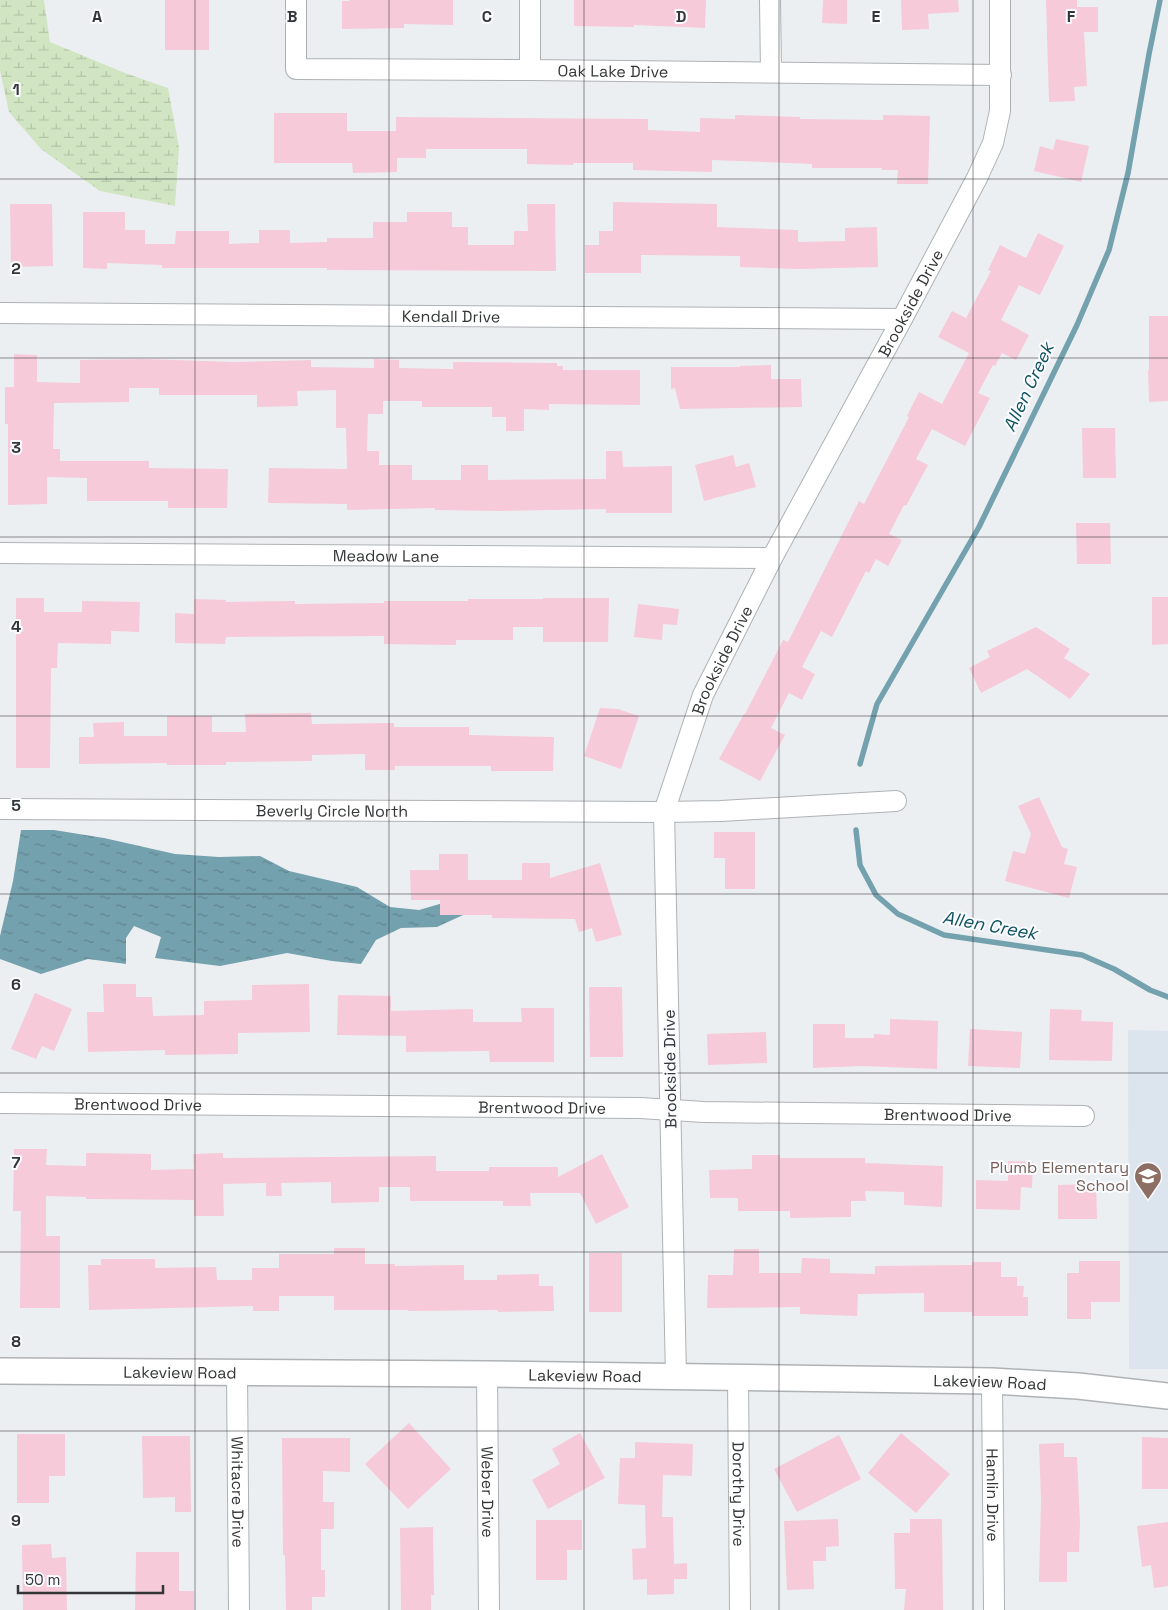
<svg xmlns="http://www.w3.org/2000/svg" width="1168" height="1610" font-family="'Space Grotesk',sans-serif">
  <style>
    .built { fill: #dce4ed }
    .wetland { fill: url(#wetland-marsh) }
    .water { fill: url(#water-ripples) }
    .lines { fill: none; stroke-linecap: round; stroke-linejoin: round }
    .stream { stroke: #74a1ae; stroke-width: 5.5 }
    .building { fill: #f6cad8 }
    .minor-casing { stroke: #afb2b5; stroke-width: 22 }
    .tertiary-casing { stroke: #afb2b5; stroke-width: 28 }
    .minor { stroke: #fff; stroke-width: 20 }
    .tertiary { stroke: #fff; stroke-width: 25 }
    .grid { fill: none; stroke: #333536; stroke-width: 1; stroke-opacity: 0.55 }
    .labels { text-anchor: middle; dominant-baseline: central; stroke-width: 4; stroke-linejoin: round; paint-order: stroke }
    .street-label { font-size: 16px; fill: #333536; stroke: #fafcff }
    .education-label { font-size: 16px; fill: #785e54; stroke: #fafcff; text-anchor: end }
    .water-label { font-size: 18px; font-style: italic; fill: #0f5160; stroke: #fafcff }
    .grid-label { font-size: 16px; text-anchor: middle; font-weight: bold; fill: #333536; stroke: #fafcff; stroke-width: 4; stroke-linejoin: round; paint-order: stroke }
  </style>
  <defs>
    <pattern id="wetland-marsh" width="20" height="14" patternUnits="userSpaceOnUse" patternTransform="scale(1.25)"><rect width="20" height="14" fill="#d1e5c2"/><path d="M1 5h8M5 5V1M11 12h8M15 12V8" fill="none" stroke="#b4c5a7"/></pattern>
    <pattern id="water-ripples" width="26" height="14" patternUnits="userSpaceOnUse" patternTransform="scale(1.25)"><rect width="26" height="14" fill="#74a1ae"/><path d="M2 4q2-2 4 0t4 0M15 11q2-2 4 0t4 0" fill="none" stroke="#60848e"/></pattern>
  </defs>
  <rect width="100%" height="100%" fill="#eceff2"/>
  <path class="built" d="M1128,1030l40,1v338h-39z"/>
  <path class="wetland" d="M0,0h44l6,42 75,31 43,15 11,59 -4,59 -75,-15 -59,-42 -32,-37 -9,-41z"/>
  <path class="water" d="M21,830h33l50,8 71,16 44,3 41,-1 29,15 68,16 33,20 29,3 41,-12 3,17 -26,12 -36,1 -25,12 -15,24 -29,-3 -45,-8 -67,13 -65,-8 6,-21 -27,-11 -8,12v26l-38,-5 -47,15 -41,-15v-23l13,-55z"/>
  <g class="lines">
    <path class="stream" d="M860,764l17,-60 102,-177 98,-202 32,-75 19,-77 21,-119 11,-54
      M856,830l4,35 16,30 22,19 46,21 138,20 32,14 36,21 18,7"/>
  </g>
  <path class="building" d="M165,0h44v50h-44z
    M349,0h104v25l-49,-1v4l-62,1v-28h7z
    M574,0h132l-1,28 -71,-3v2l-60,-1z
    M823,0h24v24l-25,-1z
    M901,0h57l1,12 -31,2 1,15 -27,1z
    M1046,0h31v7h21v25h-14l3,54 -13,1 1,14 -26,1z
    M274,113h73v18h49v-14l252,2v11l52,2v-14l35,1v-4l65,2v2l83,1v-5l47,1 -2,68h-31l1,-14h-16v-2h-70v-4l-100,-4v12l-79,-2v-7h-60v2l-46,-1v-15h-101v9h-29v14l-44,1 -1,-10h-78z
    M1056,139l33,7 -8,36 -47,-11 6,-25 13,4z
    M613,202l104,2v23l81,3v12l47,-1v-13l32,-1 1,40 -80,2 -58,-2v-11l-99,-1v18h-56v-28h14v-14h14z
    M10,204h42l1,62 -42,1z
    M527,204h28l1,67 -229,-1v-2h-165v-3l-55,-2v6l-24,-1v-56h42v18h20v14h30l1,-13h53v13l30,-1v-13h31v13l37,-1v-4h46v-16h34v-10h45v15h16v18h46v-14h14z
    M1038,233l26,13 -24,49 -21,-10 -18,35 28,15 -13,25 -14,-7 -7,13 -2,-1 -15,28 12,5 -25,48 -33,-17 -16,30 12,6 -22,41 -2,-1 -15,29 13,6 -14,26 -12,-7 -7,14 -3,-2 -34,66 -11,-6 -19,36 13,7 -13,26 -13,-7 -18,35 14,7 -25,46 -41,-22 25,-45h1l38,-74 5,2 71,-141 5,3 45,-87 -2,-1 12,-24 23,12 27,-51 -31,-16 14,-26 14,7 25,-47 -3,-1 12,-25 26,13z
    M1149,316h19v85l-19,1 -1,-32h1z
    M14,354l23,1v27l43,1v-23l65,-1 88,3 78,-2v7l63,1v-9l25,1v8l54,1v-7l104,1v3h6v4h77v35l-91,-1v6l-25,-1v22h-18v-14h-14v-10h-70v-6h-39v13h-15l-1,37h12v14h33v15h49v-15h27v15l118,-1v-28h16l1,16 49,-1v47h-66v-4l-106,2 -65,-1v-2l-88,2v-6l-79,-1 1,-35 78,1 -1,-41h-10v-38l-39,1 1,15 -41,1v-12h-98v-7h-30v14l-75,1 -1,46h7v12h89v7l79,1 -1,39h-59v-7h-81v-23l-40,-1v27l-39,1v-81h-3v-37h9z
    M771,365v14h30l1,28 -122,2 -5,-21 -4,1v-22h69v-1z
    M1082,428h33l1,50h-33z
    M733,455l3,12 13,-4 7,24 -52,14 -9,-36z
    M1076,523h34l1,41h-34z
    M1152,597h16v47l-16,1z
    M16,598h28v14h38v-11l58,1 -1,30 -28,-1v13l-53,-1 -1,25h-6l-1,100h-34z
    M543,598h66l-1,44h-65v-15h-30v13h-57v5l-72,-1v-8l-158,1 -1,7 -50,-1v-30l19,1v-15l32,1v2l69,-1v3l89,-1v-2h84v-2h75z
    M638,604l41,5 -2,16 -14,-1 -1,16 -28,-3z
    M1036,627l34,22 -6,9 26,16 -20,25 -43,-30 -46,24 -12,-25 21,-11 -3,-6z
    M600,708l18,1 21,7 -18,53 -37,-13z
    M311,713l1,11 82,-1v4h75v8l85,2 -1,34h-62v-5h-96v4h-30v-16l-53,1v6l-86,1v3h-59v-2l-88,1v-27h15l-1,-14 31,-1v14h43v-20h45v16h34l-1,-18z
    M1039,797l23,50 6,2 -4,15 13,3 -8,31 -64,-17 8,-30 12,3 6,-20 -13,-28z
    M714,832h41v57h-30v-31h-11z
    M439,854h29v26h54v-17h28v15l50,-15 22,72 -26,7 -4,-14 -13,4 -4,-13 -83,-1v-3h-52v-15h-29l-1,-30h29z
    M103,984h33v13h16l1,19 51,-1v-14l48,-1v-15l57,-1 1,48 -72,1v21l-73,1v-5l-77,2 -1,-40h17z
    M589,987h33l1,70h-33z
    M35,993l37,16 -18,42 -12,-5 -6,13 -25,-10z
    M338,995l53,1v15l82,-2v13h49l-1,-14h33v54h-64l-1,-11 -83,1v-16l-69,-1z
    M1050,1009l32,1 -1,11 32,1 -1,39 -63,-1z
    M890,1019l48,2 -1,48 -75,-3 -49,2v-44h32v14h29v-4l16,1z
    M970,1029l52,3 -2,36 -52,-2z
    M766,1032l1,31 -59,2 -1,-31z
    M14,1149h33l-1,16 40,1v-13l65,1v16l43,-1 -1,-15 30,-1v5l213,-2v15h53v-4h69v10l44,-23 27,53 -33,17 -16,-31h-50l1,13h-28v-5h-93v-14h-31v15l-48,1v-21l-50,1 1,13h-16v-13l-43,1 1,32h-30v-16l-108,-1v-2l-40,-1v40h14v72h-40l1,-97h-8z
    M752,1155h28v3h85v5l78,3 -1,41 -38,-2v-13l-39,-1 1,10h-15v16l-61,1v-7h-52v-13h-28l-1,-28 43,-1z
    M1008,1161l25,1 -1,26 -11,-1 -1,23 -44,-1v-29l32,1z
    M1096,1184l1,35h-39v-34z
    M334,1248h31v16h30v2l69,-1v15h33v-5l42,-1v12h14l1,25 -56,1v-2l-90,1v-1h-74v-14h-55v15h-26v-5l-164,4 -1,-45h13v-6h54v9l61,-1 1,13h35v-12h27v-14h55z
    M734,1249h25v24h42l1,-15 28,1v14l45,1v-8l97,-1v-3h29v15h16v9h7l-1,11h5v19h-56v-4h-48v-19l-66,1 -1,22 -57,-2v-7l-93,1 1,-33h25z
    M589,1253h33v59h-33z
    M1079,1261h41v41h-29v17h-24v-46h12z
    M409,1423l42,46 -43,40 -43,-45z
    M580,1433l25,45 -57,31 -16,-29 28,-16 -8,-15z
    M901,1433l49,41 -34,39 -48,-40z
    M17,1434h48v42h-16v27h-32z
    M839,1435l22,44 -64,33 -23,-43z
    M142,1436h48l1,76h-16v-15l-32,1z
    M1142,1437l26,1v51h-26z
    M282,1438h68v34l-27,-1v31h11v27h-13v41h4v27h-13v13h-26l-1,-55h-2z
    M635,1442l58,2 -1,32 -29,-1 -1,42h11l1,47 13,-1v16h-13v15l-27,1v-16l-14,1 -1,-31 14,-1 -1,-43 -27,-1 2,-46h15z
    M1064,1443v14h13l3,65 -1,30h-12v30h-28l2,-82 -2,-56z
    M838,1519l1,27 -13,1v14h-13l1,28 -27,1 -3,-69z
    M910,1519h32l1,91h-39l2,-21h-11l-1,-56h16z
    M536,1520h46v30h-15v30h-31z
    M1168,1522v64l-14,2 -3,-23 -9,2 -5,-41z
    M433,1527l1,68h-3v15h-30l-1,-82z
    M51,1544l1,14 14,-1 1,53h-44l-1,-65z
    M136,1552h43v39h15v19h-59z"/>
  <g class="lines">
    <g class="minor-casing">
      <g id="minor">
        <path id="s1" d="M296,0v69l234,1 471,5"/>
        <path d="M530,0v70"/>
        <path d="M770,0l1,72"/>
        <path id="s2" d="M0,313l902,6"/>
        <path id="s3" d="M0,553l772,5"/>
        <path id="s4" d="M0,809l664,3 57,-1 175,-10"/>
        <path id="s5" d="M0,1103l640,5 64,4 380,4"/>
        <path id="s6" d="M237,1373l2,237"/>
        <path id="s7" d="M487,1374l2,236"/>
        <path id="s8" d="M676,1377l-12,-565 39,-117 69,-137 130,-239 75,-141 16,-35 7,-32v-111"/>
        <path id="s9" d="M738,1378l2,232"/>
        <path id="s10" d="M992,1381l2,229"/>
      </g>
    </g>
    <g class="tertiary-casing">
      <g id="tertiary">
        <path id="s11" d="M0,1371l487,3 505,7 86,5 90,10"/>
      </g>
    </g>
    <use href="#minor" class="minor"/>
    <use href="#tertiary" class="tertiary"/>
  </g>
  <path class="grid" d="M195,0v1610M389,0v1610M584,0v1610M779,0v1610M973,0v1610M0,179h1168M0,358h1168M0,537h1168M0,716h1168M0,894h1168M0,1073h1168M0,1252h1168M0,1431h1168"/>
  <defs>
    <g id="school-pin" transform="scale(1.4375)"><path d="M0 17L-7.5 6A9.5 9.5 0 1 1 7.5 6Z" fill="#8d6e63" stroke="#fafcff"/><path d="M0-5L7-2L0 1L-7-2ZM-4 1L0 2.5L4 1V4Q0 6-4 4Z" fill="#fff"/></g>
  </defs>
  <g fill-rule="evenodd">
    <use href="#school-pin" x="1148" y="1176"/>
  </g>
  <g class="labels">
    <g class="street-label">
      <text stroke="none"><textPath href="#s1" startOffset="386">Oak Lake Drive</textPath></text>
      <text stroke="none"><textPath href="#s8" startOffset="1132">Brookside Drive</textPath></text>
      <text stroke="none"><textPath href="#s2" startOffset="451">Kendall Drive</textPath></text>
      <text stroke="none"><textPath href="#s3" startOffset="386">Meadow Lane</textPath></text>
      <text stroke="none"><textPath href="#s8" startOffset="728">Brookside Drive</textPath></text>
      <text stroke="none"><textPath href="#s4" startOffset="332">Beverly Circle North</textPath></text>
      <text transform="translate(670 1069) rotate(-91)">Brookside Drive</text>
      <text stroke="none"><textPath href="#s5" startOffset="138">Brentwood Drive</textPath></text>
      <text stroke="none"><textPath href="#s5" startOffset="542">Brentwood Drive</textPath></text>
      <text stroke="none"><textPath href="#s5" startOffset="948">Brentwood Drive</textPath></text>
      <text stroke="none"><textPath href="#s11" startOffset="180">Lakeview Road</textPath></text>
      <text stroke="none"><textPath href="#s11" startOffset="585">Lakeview Road</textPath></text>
      <text stroke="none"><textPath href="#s11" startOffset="990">Lakeview Road</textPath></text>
      <text stroke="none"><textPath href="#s6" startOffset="119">Whitacre Drive</textPath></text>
      <text stroke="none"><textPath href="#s7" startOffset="118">Weber Drive</textPath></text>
      <text stroke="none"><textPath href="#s9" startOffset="116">Dorothy Drive</textPath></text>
      <text stroke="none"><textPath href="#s10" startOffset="114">Hamlin Drive</textPath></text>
    </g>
    <g class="education-label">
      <text x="1129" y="1167">Plumb Elementary<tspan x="1129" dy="18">School</tspan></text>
    </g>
    <g class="water-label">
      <text transform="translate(1028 387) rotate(-65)">Allen Creek</text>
      <text transform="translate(990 925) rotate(10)">Allen Creek</text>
    </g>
  </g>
  <g class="grid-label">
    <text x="97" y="22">A</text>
    <text x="292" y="22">B</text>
    <text x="487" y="22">C</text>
    <text x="681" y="22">D</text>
    <text x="876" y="22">E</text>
    <text x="1071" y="22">F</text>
    <text x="16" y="95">1</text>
    <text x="16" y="274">2</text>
    <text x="16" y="453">3</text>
    <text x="16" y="632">4</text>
    <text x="16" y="811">5</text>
    <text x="16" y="990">6</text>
    <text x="16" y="1168">7</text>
    <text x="16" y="1347">8</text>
    <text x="16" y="1526">9</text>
  </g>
  <path d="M18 1585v8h145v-8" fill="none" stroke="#333536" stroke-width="2.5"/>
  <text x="25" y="1585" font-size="15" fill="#333536" stroke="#fafcff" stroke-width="4" paint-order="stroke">50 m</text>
</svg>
